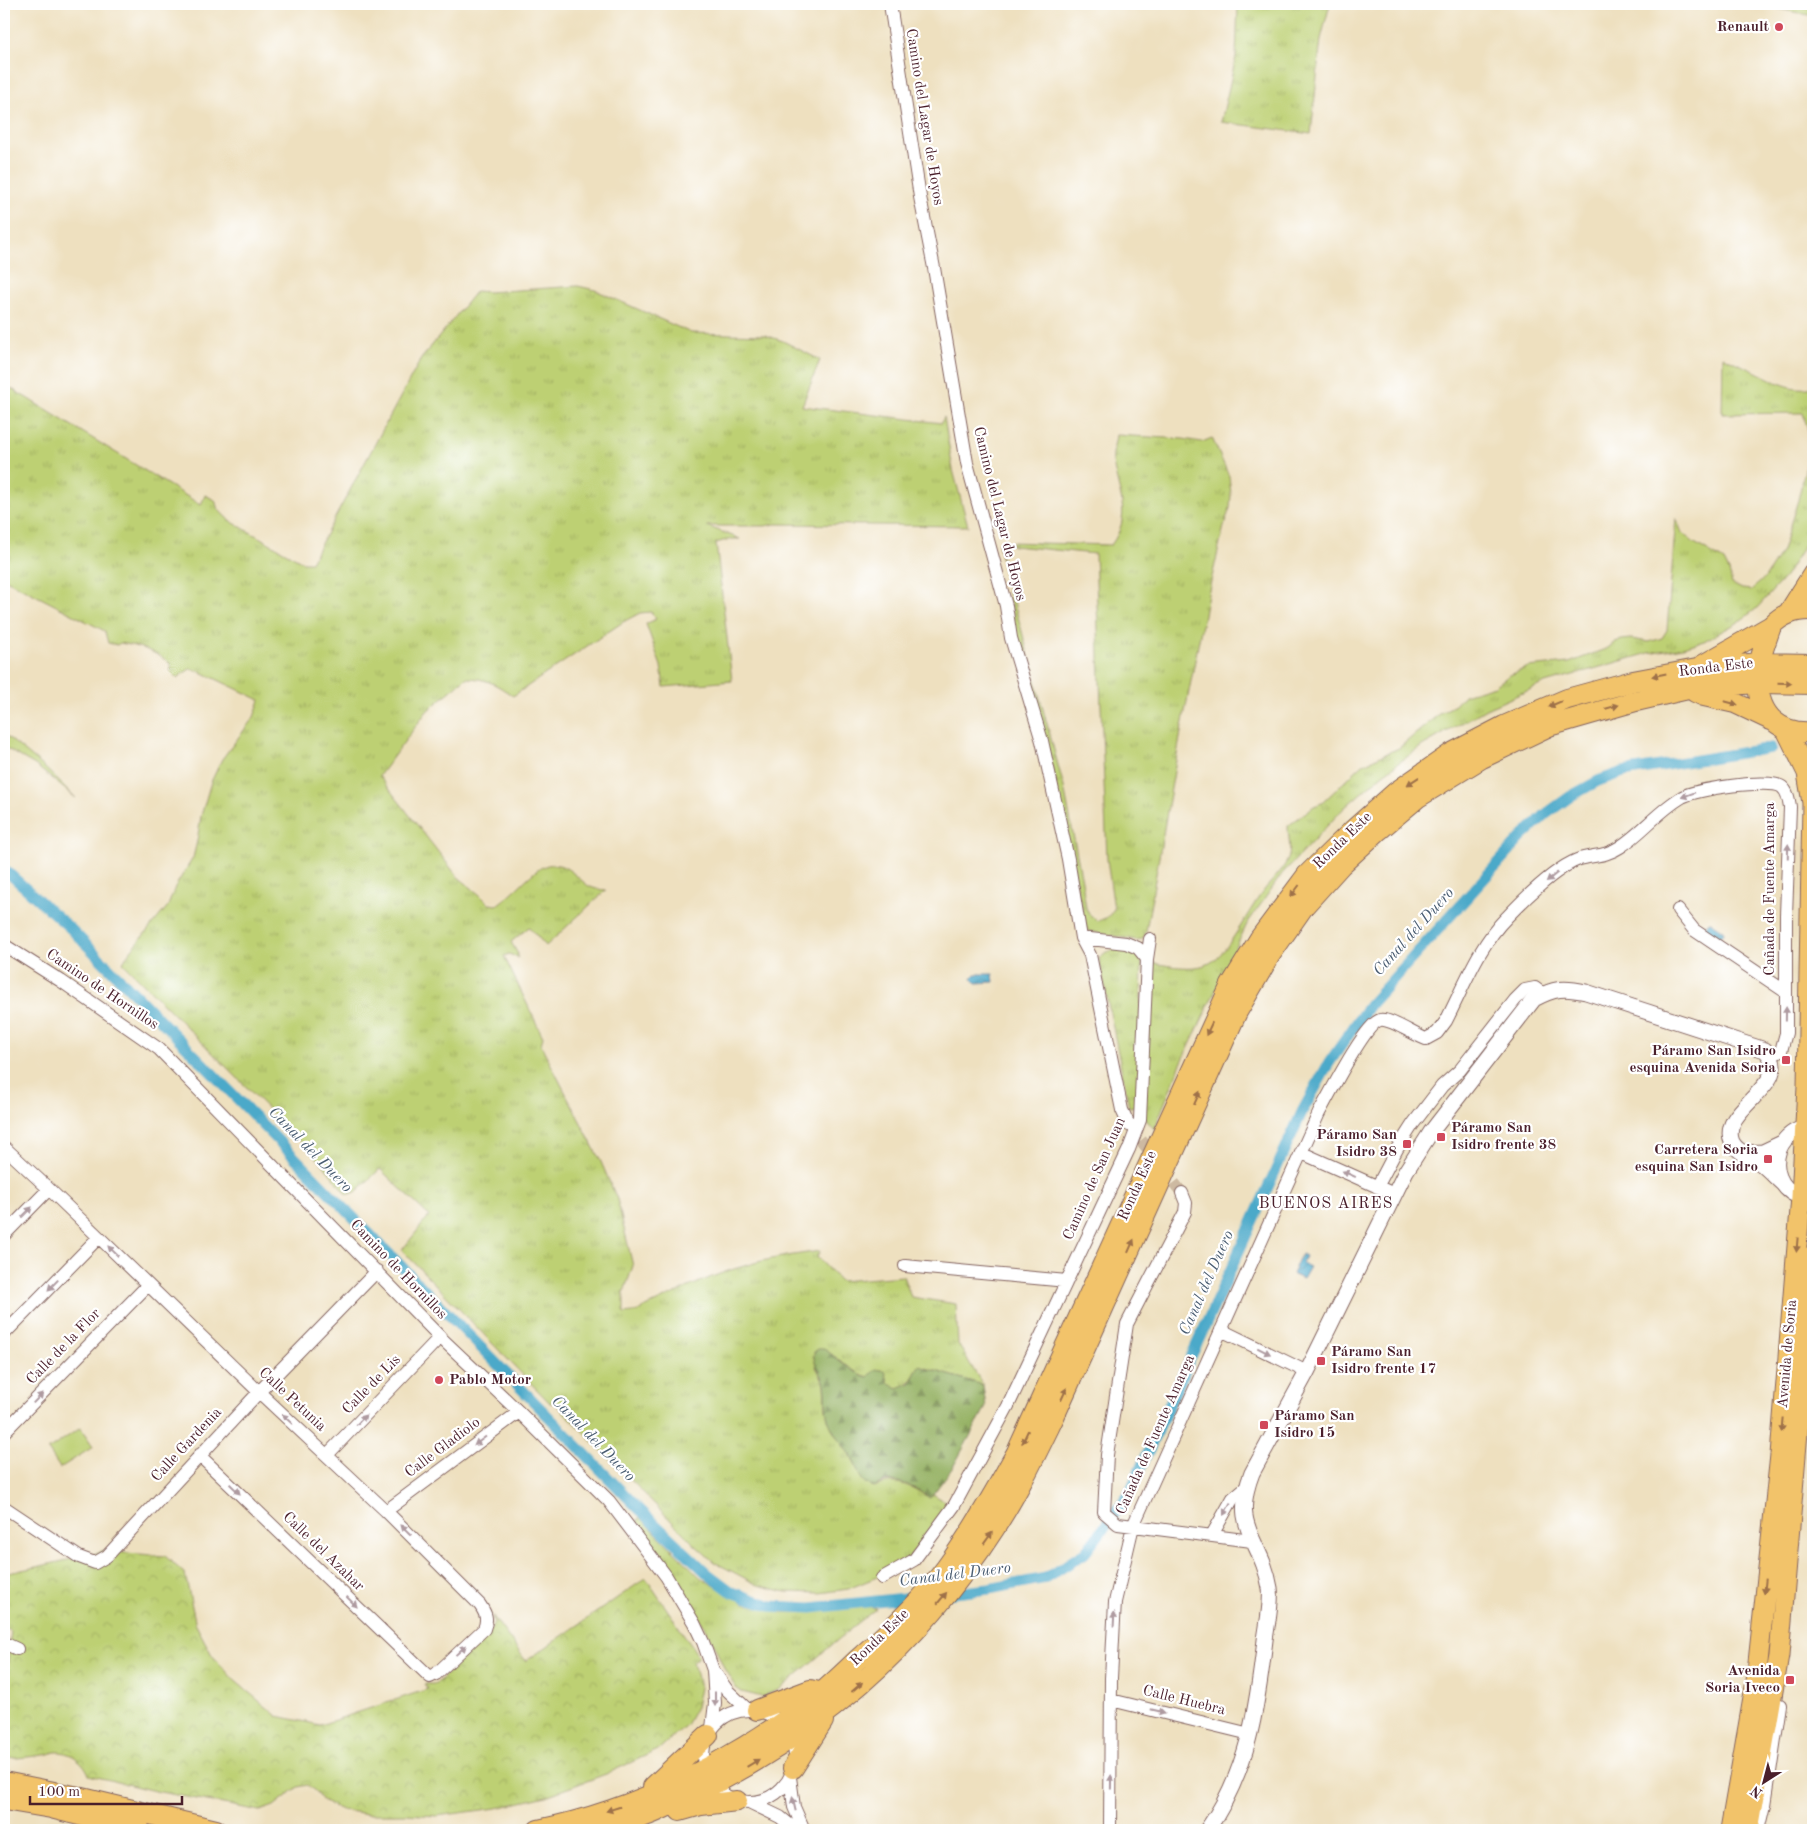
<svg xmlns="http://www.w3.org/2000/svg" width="1817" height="1834" font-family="'Old Standard TT',serif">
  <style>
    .grass { fill: url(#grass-tufts); stroke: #84784f }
    .forest { fill: url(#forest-firs); stroke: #706848 }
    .park { fill: url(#park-crowns); stroke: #84784f }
    .pitch { fill: #bdd073; stroke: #84784f }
    .water { fill: url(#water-waves); stroke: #4a647a }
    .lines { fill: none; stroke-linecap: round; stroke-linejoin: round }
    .canal { stroke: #4ba9c9; stroke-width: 11 }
    .minor-tunnel { stroke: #cdb9a1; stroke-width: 12; stroke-dasharray: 12 6; stroke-linecap: butt }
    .minor-casing { stroke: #83635f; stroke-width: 14 }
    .tertiary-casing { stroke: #83635f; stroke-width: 17 }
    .primary-casing { stroke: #83635f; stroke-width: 21 }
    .trunk-casing { stroke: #83635f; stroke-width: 22 }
    .minor { stroke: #fff; stroke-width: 12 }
    .tertiary { stroke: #fff; stroke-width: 15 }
    .primary { stroke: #f2c36a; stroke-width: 19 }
    .trunk { stroke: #f2c36a; stroke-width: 20 }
    .oneway { fill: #9e714a }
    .oneway2 { fill: #ae9aa0 }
    .poi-dot { fill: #d1495b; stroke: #fff; stroke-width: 2 }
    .labels { text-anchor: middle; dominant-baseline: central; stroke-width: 4.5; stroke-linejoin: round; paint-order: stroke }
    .poi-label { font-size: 15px; font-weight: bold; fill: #4a1f2b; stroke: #fff; text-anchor: end }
    .street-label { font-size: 15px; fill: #4a1f2b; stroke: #fff }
    .water-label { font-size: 16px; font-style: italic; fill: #4a5d72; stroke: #fff }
    .neighbourhood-label { font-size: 16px; letter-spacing: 1px; fill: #4a1f2b; stroke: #fff }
  </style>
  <defs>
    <pattern id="grass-tufts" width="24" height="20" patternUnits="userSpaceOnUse" patternTransform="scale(1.25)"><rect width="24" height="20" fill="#bdd073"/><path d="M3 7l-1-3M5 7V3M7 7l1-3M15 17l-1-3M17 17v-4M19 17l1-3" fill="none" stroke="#a4b264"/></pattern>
    <pattern id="forest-firs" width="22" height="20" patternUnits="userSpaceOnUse" patternTransform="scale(1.25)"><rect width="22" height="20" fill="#96b265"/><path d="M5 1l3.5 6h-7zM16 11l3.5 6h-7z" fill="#7c9053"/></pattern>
    <pattern id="park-crowns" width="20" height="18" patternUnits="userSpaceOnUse" patternTransform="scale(1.25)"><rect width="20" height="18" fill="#bdd073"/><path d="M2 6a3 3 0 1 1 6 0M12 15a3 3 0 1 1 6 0" fill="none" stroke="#a4b264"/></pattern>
    <pattern id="water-waves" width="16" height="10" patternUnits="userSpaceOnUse" patternTransform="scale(1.25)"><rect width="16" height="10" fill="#4ba9c9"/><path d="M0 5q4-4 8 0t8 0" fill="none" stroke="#4089a3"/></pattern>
  </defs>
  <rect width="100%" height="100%" fill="#fff"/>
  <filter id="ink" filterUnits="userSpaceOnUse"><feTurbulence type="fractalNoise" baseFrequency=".02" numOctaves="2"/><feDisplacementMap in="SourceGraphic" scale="10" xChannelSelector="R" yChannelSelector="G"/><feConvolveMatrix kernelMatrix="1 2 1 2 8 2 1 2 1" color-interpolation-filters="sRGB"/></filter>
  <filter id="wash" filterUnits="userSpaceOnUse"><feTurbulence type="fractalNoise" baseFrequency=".0096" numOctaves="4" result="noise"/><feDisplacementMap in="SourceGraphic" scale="20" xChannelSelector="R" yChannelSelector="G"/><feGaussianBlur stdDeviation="1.12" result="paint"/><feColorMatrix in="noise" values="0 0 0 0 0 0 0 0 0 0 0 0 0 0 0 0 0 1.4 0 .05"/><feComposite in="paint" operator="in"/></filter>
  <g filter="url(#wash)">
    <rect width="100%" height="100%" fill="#eee0bf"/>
    <path class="grass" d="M1238,4h92l-9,35 -10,95 -90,-12 15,-65z
      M1756,4h52l5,1v11z
      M578,286l17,4 96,43 74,2 18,6 37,19 -18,46 139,17 3,-6 9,53 15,56 -193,-2 -10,2h-58l33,13h-10l-14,4 16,138 -68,6 -3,-21 -15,-42 10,-5 -5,-7 -11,1 -17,9 -110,74c-17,-12 -27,-18 -47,-18l-39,33 -48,65 78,100 23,19 9,9 8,1c6,-5 12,-9 18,-15 18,-16 33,-38 58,-17 14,11 14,16 33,17l-60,56 -17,-19 -18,15 7,12v4l-9,-4 -5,2 39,81 -2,7 3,7 57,111 16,37 16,67 -9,26v22l9,-1c36,-16 74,-37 111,-47 25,-8 50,-11 76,-15l-3,6 23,24 63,-5 8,21 45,7 2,40 25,41 -64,-19c-6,12 -15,29 -30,18l-32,-11 -33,-24 -8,18 9,17 1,25 7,22 20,28 7,17 14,11c23,-10 36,-1 56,11l3,-4 16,10 -40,54 -32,19 -29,12 -28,4 -34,-1 -28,-7 -44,-23 -20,-18 -139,-141h-5l-148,-153 27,-34 -49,-47 -24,23 -9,3 -25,-32 -199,-200 5,-9 40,-48 7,-19 18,-29 4,-17 4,-25 10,-34 11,-23 32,-42 6,-17 -61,-29 -9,-2 -13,9 -6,-6 -1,-9c-15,-12 -32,-17 -50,-20l-3,2 -9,-2 -3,-11 -4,-3 -97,-50v-195l197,121 4,-10 10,5c3,11 8,15 17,22l71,40h8l110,-203 55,-68 12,1z
      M1723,356c8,5 16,8 25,12 20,9 42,25 65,19l-1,137 -10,25 -17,28 -29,32 -19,14 -33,18 -21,6 -34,6 -104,30 -59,26 -64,37 -40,29 -38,33 -62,66 -35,50 -68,144 -20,49 -4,13 -12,-14 10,-153c17,3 45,9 60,-2 16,-11 36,-51 49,-68 7,-10 18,-19 24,-30 7,-11 2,-25 2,-37l26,-20 8,-3 41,-39 36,-16 41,-35 15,-8 9,-10 31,-9 13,-10 20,-9 41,-4 39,-15 7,-6 7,-2 9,-1 18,3 13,-4 5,-8 9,-112 6,15 11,9 31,19 5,10 3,13 10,5 9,1 14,-12 17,-27 16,-51 11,-47 -1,-23 -5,-17 -81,1z
      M1116,435l67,4 19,3 10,-4 17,38 2,18 -1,14 -5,14 -17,72 -27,138 -35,199 -3,8 -7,1 -48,-9 -2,-3 -38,-177 -32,-121 -18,-87 66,244 18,94 4,27 3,6 9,7 10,-4 6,-8 -7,-50 -12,-305 -81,-8 -6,-4 103,3c22,-29 7,-52 2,-83 -1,-8 2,-19 3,-27z
      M4,734l40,33 32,31 -41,-33 -31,-18z
      M1120,948l18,5 4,10 -4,143 -9,1 -30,-149 7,-6z
      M640,1517l61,61 44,25 37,9h24l56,-7 15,3 -24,19 -73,62 -18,8 -20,-5 -6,-4 -11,-18 -13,-29 -36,-67 -39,-52z"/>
    <path class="forest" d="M818,1349h6c13,8 31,26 44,28l8,-8 9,2 4,13 9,4 12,-5 9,-17 64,19 3,22 -33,60 -23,31c-14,-9 -28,-19 -46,-16 -5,1 -8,6 -14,4 -12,-5 -12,-19 -18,-28 -10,-15 -21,-26 -25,-43 -2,-10 0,-21 -2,-31 -3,-12 -12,-17 -11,-32z"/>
    <path class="park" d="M101,1551l64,5 20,18 11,51 16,30 21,24 44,37 43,9 108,-36 -4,-5h9l7,-3 51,-52 3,-7 -2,-7 34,46 120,-83 53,79 -7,5 5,12 3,14 -4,19 -10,18 -28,25 -52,24 -60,22 -49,12 -60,8 -30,-2h-39l-26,-4 -18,-8 -9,-11 -8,-6 -9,2 -24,19 -14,5 -105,-20 -66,-16c-5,-14 -19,-24 -34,-23 -4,1 -8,3 -12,3 -13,2 -26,3 -39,4v-59l7,-69 -7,-3v-54l95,-21z"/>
    <path class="pitch" d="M80,1428l13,19 -33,21 -12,-18z"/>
    <path class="water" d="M1709,921l15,10 -5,7 -15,-10z
      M975,974h18l1,8 -18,1 -4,-5z
      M1301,1254l4,2 -3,7 8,4 -7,12 -11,-5z"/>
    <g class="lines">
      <path class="canal" d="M4,869l67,60 565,577 72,68 24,18 39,14 40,2 112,-12
        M946,1594l43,-5 57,-11 39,-25 43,-57 174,-384 27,-49 38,-55 153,-169 26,-25 25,-18 27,-15 25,-9 148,-24"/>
    </g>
  </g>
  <g filter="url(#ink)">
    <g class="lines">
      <path class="minor-tunnel" d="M1130,1126l52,67"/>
      <g class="minor-casing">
        <path id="minor" d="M890,4l30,193 14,71 33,195 39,143 5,32 31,103 26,118 13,79 9,17 32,155 7,15
          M1678,910l16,20 92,62
          M1081,938l45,5 12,5 9,11
          M4,945l57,36 98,68 281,288 79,75 90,89 57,75 28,47 9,19 10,28 2,33 -3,25
          M4,1147l45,42 210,203 127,119 94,94c6,9 8,14 4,24l-48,45 -6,3 -231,-222
          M1302,1153l92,41
          M1377,1187l20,-38 16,-25 29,-38 18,-16 55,-70 10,-10 10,-2 8,6
          M1182,1193l4,10 -1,9 -58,112 -20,131 -3,57 14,12 134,17
          M4,1235l45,-46
          M905,1266l162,15
          M1221,1330l86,42
          M4,1334l95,-97
          M4,1432l144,-147
          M327,1455l113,-118
          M4,1507l75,50 16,6 12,-7 152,-164 118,-121
          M386,1511l133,-99
          M1212,1535l21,-37 13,-11
          M882,1578l32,-18 40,-54 54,-100 121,-257 11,-29 7,-161 3,-20
          M4,1643l13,6
          M713,1670l14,20 20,19
          M1111,1700l139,34
          M703 1756a46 46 0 1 1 92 0a46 46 0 1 1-92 0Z
          M790,1777l4,30 10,23
          M751,1803l29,14 16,13
          M1110,1830l1,-152 4,-76 18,-76 186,-413c9,-16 46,-89 61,-93 10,-2 34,15 46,19l11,-6 9,-12c18,-35 33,-76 61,-104 17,-18 48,-48 70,-57 16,-6 26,-2 43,-13 22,-14 38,-36 62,-50 13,-8 89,-19 100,-10 6,5 7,13 8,20l-4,108v118l-5,18 -10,5
          M1759,1830l6,-25 15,-100"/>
      </g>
      <g class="tertiary-casing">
        <path id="tertiary" d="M1813,1127c-50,2 -47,73 0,71
          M1745,1153l18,-1 19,-9
          M1207,1830c41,-58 50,-121 58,-190 2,-15 7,-38 5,-52 -8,-49 -40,-59 -18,-115l55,-101 99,-201 25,-39 103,-133c20,-11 30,-12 52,-7l179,58c33,33 -48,58 -33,92 5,10 19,15 28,21 8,6 15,14 23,21"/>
      </g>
      <g class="primary-casing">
        <path id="primary" d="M1730,1830l26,-149 24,-226 21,-258 6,-110 5,-284 -5,-30 -21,-43
          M1749,1830l30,-174 34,-401"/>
      </g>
      <g class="trunk-casing">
        <path id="trunk" d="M1789,612l24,-38
          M1771,626c-6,18 -14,37 -13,57 1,33 23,52 55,49
          M1703,665l68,-39c11,-12 25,-17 42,-16
          M1695,692l9,4 31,7 36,17
          M757,1710l53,-20 9,2
          M793,1768l30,-47
          M4,1782l70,14 142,34
          M653,1787l55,-52
          M4,1800l47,8 89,22
          M680,1811l21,-6 36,-4
          M538,1830c94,-19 182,-63 259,-118 22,-15 41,-34 60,-52 32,-28 64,-58 89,-92 27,-37 49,-76 71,-116l214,-467 29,-47 47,-63 46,-45 43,-38 56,-39 52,-27 63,-27 66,-18 64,-12 63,-6 53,1
          M601,1830c16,-5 31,-9 47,-15 14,-5 27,-13 41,-19 124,-57 231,-152 305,-267 23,-35 41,-73 59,-110l184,-407 33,-57 34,-49 37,-41 38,-35 38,-32 65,-40 67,-32 87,-25 52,-12 41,-4 29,-2 55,1"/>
      </g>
      <use href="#minor" class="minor"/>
      <use href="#tertiary" class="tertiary"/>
      <use href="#primary" class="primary"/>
      <use href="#trunk" class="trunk"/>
    </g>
    <defs><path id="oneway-solid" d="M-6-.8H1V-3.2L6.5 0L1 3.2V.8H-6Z" transform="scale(1.25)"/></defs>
    <g class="oneway">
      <use href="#oneway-solid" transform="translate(1659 675) rotate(169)"/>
      <use href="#oneway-solid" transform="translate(1785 683) rotate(1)"/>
      <use href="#oneway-solid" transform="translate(1731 703) rotate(15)"/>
      <use href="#oneway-solid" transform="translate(1555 704) rotate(157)"/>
      <use href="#oneway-solid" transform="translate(1612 707) rotate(-16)"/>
      <use href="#oneway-solid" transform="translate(1413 781) rotate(146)"/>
      <use href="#oneway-solid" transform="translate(1295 891) rotate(127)"/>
      <use href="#oneway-solid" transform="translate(1209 1029) rotate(115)"/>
      <use href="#oneway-solid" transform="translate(1197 1098) rotate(-66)"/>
      <use href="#oneway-solid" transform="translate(1797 1245) rotate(95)"/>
      <use href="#oneway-solid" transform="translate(1131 1246) rotate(-66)"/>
      <use href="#oneway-solid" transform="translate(1064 1394) rotate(-65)"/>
      <use href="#oneway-solid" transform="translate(1782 1425) rotate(95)"/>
      <use href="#oneway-solid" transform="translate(1025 1437) rotate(115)"/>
      <use href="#oneway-solid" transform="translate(988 1538) rotate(-54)"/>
      <use href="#oneway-solid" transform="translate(1765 1586) rotate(96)"/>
      <use href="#oneway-solid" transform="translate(942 1598) rotate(-50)"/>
      <use href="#oneway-solid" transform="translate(857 1687) rotate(-41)"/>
      <use href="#oneway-solid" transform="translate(753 1763) rotate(-31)"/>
      <use href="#oneway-solid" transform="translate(613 1809) rotate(162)"/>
    </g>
    <g class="oneway2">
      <use href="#oneway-solid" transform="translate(1688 795) rotate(160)"/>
      <use href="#oneway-solid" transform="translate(1788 851) rotate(-88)"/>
      <use href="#oneway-solid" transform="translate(1552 877) rotate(141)"/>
      <use href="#oneway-solid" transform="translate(1786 1014) rotate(-89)"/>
      <use href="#oneway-solid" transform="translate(1349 1174) rotate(-156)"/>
      <use href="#oneway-solid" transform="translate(27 1212) rotate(-45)"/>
      <use href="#oneway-solid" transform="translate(113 1251) rotate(-136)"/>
      <use href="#oneway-solid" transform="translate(53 1285) rotate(134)"/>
      <use href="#oneway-solid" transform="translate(1264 1351) rotate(26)"/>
      <use href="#oneway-solid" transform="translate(38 1398) rotate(-46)"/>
      <use href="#oneway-solid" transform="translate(287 1419) rotate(-137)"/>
      <use href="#oneway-solid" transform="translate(361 1420) rotate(-46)"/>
      <use href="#oneway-solid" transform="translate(480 1441) rotate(143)"/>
      <use href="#oneway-solid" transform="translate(235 1489) rotate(44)"/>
      <use href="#oneway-solid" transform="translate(1227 1509) rotate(119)"/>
      <use href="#oneway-solid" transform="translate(406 1530) rotate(-135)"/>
      <use href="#oneway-solid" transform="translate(352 1602) rotate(44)"/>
      <use href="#oneway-solid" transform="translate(1114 1619) rotate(-87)"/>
      <use href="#oneway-solid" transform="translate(461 1650) rotate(-43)"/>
      <use href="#oneway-solid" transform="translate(715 1699) rotate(90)"/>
      <use href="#oneway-solid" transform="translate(1158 1711) rotate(14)"/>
      <use href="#oneway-solid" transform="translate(1111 1782) rotate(-89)"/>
      <use href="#oneway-solid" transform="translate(794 1804) rotate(-103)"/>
    </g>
  </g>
  <g class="poi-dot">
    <circle cx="1779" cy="27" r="5"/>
    <rect x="1781" y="1055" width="10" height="10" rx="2.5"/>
    <rect x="1436" y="1132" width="10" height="10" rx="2.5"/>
    <rect x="1402" y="1139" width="10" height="10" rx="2.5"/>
    <rect x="1763" y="1154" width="10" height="10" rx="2.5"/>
    <rect x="1316" y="1356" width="10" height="10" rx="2.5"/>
    <circle cx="439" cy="1380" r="5"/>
    <rect x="1259" y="1420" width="10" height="10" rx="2.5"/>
    <rect x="1785" y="1675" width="10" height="10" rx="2.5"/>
  </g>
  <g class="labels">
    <g class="poi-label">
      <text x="1769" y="27">Renault</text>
      <text x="1776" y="1051">Páramo San Isidro<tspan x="1776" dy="17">esquina Avenida Soria</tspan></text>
      <text x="1451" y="1128" text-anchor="start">Páramo San<tspan x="1451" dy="17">Isidro frente 38</tspan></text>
      <text x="1397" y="1135">Páramo San<tspan x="1397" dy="17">Isidro 38</tspan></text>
      <text x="1758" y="1150">Carretera Soria<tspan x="1758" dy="17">esquina San Isidro</tspan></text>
      <text x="1331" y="1352" text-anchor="start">Páramo San<tspan x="1331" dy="17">Isidro frente 17</tspan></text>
      <text x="449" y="1380" text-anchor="start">Pablo Motor</text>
      <text x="1274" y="1416" text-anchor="start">Páramo San<tspan x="1274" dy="17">Isidro 15</tspan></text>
      <text x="1780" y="1671">Avenida<tspan x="1780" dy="17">Soria Iveco</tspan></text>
    </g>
    <g class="street-label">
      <text transform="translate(924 117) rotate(81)">Camino del Lagar de Hoyos</text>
      <text transform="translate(999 514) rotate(76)">Camino del Lagar de Hoyos</text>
      <text transform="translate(1716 668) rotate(-7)">Ronda Este</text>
      <text transform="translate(1343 841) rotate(-44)">Ronda Este</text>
      <text transform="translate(1770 889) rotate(-90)">Cañada de Fuente Amarga</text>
      <text transform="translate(102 990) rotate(34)">Camino de Hornillos</text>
      <text transform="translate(1095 1179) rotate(-66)">Camino de San Juan</text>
      <text transform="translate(1138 1186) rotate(-66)">Ronda Este</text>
      <text transform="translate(398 1270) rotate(46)">Camino de Hornillos</text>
      <text transform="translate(64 1347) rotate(-46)">Calle de la Flor</text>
      <text transform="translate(1788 1354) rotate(-85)">Avenida de Soria</text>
      <text transform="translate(372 1385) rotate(-46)">Calle de Lis</text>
      <text transform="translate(292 1400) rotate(43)">Calle Petunia</text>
      <text transform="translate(1156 1435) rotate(-66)">Cañada de Fuente Amarga</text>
      <text transform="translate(187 1445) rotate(-47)">Calle Gardenia</text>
      <text transform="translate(443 1448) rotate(-37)">Calle Gladiolo</text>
      <text transform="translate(323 1552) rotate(44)">Calle del Azahar</text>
      <text transform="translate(880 1638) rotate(-44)">Ronda Este</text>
      <text transform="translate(1184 1701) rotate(14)">Calle Huebra</text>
    </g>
    <g class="water-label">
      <text transform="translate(1414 932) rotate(-48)">Canal del Duero</text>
      <text transform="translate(310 1150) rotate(46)">Canal del Duero</text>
      <text transform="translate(1207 1283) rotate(-66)">Canal del Duero</text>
      <text transform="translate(593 1439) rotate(46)">Canal del Duero</text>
      <text transform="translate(955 1575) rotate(-7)">Canal del Duero</text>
    </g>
    <g class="neighbourhood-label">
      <text x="1326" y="1204">BUENOS AIRES</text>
    </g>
  </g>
  <rect width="1817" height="1834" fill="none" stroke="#fff" stroke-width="20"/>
  <g transform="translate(1764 1782) rotate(216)" stroke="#ffffff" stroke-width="4" paint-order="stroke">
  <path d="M0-4L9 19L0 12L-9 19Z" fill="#4a1f2b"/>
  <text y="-8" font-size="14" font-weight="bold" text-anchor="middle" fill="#4a1f2b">N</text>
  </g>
  <path d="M30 1796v8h152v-8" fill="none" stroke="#4a1f2b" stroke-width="2.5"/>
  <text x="38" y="1796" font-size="15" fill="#4a1f2b" stroke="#ffffff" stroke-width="4" paint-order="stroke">100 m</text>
</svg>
